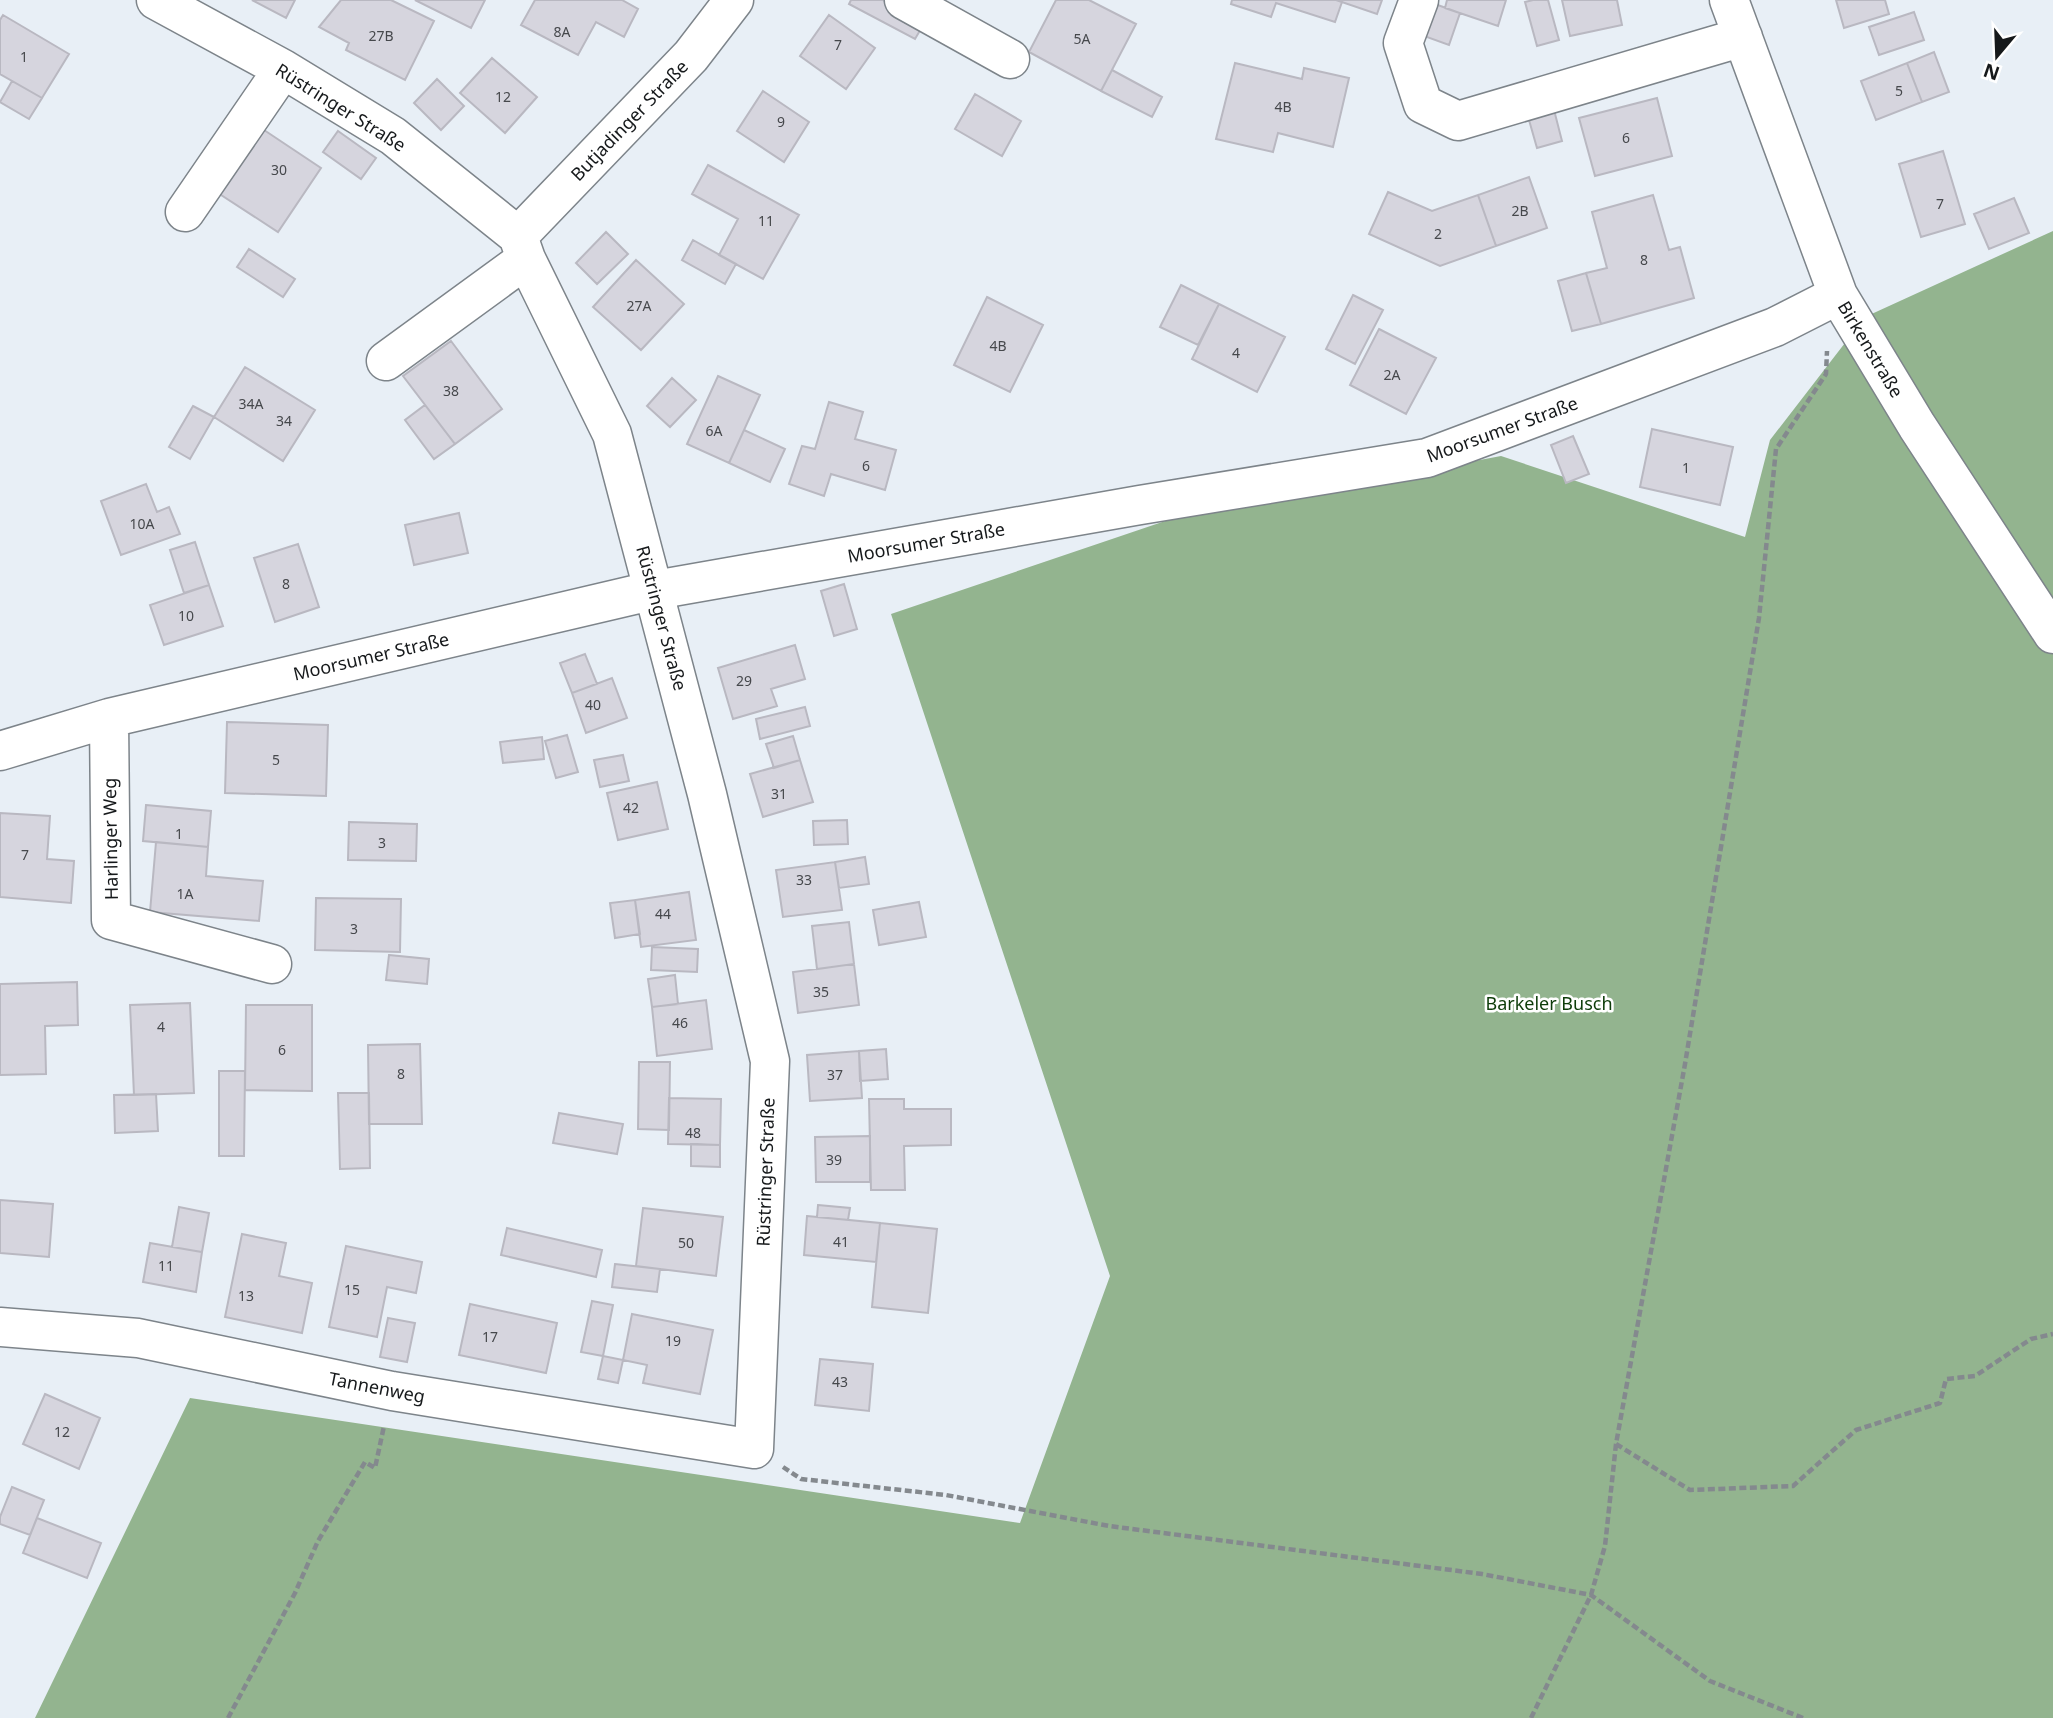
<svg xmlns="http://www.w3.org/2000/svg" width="2053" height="1718" font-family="'Noto Sans',sans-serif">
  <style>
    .forest { fill: #93b48f }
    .building { fill: #d6d5de; stroke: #b9b8c1; stroke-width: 2 }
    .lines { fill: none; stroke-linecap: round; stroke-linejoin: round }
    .minor-casing { stroke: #7d848a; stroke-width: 41 }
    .path { stroke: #84898e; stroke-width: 4.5; stroke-dasharray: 7 3.5; stroke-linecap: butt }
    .minor { stroke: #fff; stroke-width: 38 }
    .labels { text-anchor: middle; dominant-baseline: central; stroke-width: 5; stroke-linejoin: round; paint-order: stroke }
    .number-label { font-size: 14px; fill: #46484c }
    .street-label { font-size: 18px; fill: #16191b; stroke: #fff }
    .park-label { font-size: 18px; fill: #0d3c09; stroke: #fff }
  </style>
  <rect width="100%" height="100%" fill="#e8eff6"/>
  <path class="forest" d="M2053,231v1487h-2018l155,-320 830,125 90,-247 -219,-662 286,-97 324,-61 244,81 25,-97 95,-123z"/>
  <path class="building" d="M252,0h43l-9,18z
    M341,0h50l43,21 -29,59 -59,-30 3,-7 -30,-16z
    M415,0h70l-14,28z
    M535,0h87l16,9 -14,28 -28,-15 -18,33 -57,-30z
    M851,0h32l42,22 -10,17 -66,-35z
    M1056,0h33l47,24 -35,67 -72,-39z
    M1232,0h104l6,2 -7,20 -59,-19 -5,14 -40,-13z
    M1336,0h46l-5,14z
    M1447,0h59l-8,26 -53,-18z
    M1533,0h15l11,40 -22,6 -12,-44z
    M1562,0h55l5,25 -52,11z
    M1836,0h49l4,14 -45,14z
    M1435,4l25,9 -11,32 -25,-9z
    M1914,12l10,28 -45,15 -10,-28z
    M3,15l66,39 -27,44 -42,-24v-54z
    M829,15l46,33 -29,41 -46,-33z
    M1934,52l15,40 -27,10 -15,-39z
    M492,58l45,39 -32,36 -45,-40z
    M1235,63l67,16 2,-11 45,10 -16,69 -55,-14 -5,19 -57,-13z
    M1907,63l15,39 -46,18 -15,-39z
    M1112,70l50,27 -10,20 -51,-26z
    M437,79l27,27 -23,24 -27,-27z
    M12,81l30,17 -13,21 -29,-17z
    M763,91l46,31 -25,40 -47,-31z
    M975,94l46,27 -19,35 -47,-27z
    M1657,98l15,58 -77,20 -16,-58z
    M1553,106l9,35 -25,7 -10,-35z
    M261,128l60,40 -43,64 -60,-39z
    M338,131l38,27 -15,21 -38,-27z
    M1943,151l22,73 -44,13 -22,-73z
    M708,165l91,50 -36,64 -44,-24 19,-36 -46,-25z
    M1529,177l18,51 -51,18 -18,-51z
    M1388,192l44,19 46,-16 18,51 -56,20 -71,-32z
    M1653,195l16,55 11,-3 14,51 -93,26 -15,-51 21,-5 -15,-56z
    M2014,198l15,35 -40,16 -15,-35z
    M606,232l22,22 -31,30 -21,-21z
    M693,240l43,24 -11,20 -43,-24z
    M249,249l46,30 -12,18 -46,-30z
    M636,260l48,44 -43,46 -48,-43z
    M1586,273l15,51 -29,7 -14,-50z
    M1181,285l38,19 -21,41 -38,-18z
    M1353,295l30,15 -28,54 -29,-15z
    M987,297l56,28 -33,67 -56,-27z
    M1219,304l66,33 -28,55 -65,-33z
    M1379,329l57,29 -30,56 -56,-29z
    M451,341l51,68 -47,35 -52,-68z
    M245,367l70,43 -32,51 -69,-44z
    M718,376l42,19 -31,68 -42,-19z
    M672,378l24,22 -26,27 -23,-21z
    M829,402l34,10 -8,27 41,11 -11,40 -54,-16 -7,22 -35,-12 13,-38 13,3z
    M425,405l30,39 -21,15 -29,-39z
    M193,406l21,11 -24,42 -21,-12z
    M1652,429l81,18 -13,58 -80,-18z
    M744,430l41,19 -15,33 -41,-19z
    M1573,436l16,38 -23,9 -15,-38z
    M146,484l11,28 12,-5 11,27 -59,21 -20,-54z
    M459,513l9,40 -54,12 -9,-40z
    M195,542l14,43 -25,8 -14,-43z
    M298,544l21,63 -44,15 -21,-64z
    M844,584l13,45 -23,7 -13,-45z
    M209,585l14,41 -59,19 -14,-40z
    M795,645l10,34 -34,10 6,17 -44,13 -15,-51z
    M585,654l12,30 -25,9 -12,-30z
    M612,678l15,40 -41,15 -14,-40z
    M805,707l5,19 -50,13 -4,-20z
    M227,722l101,3 -2,71 -101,-3z
    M567,735l11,37 -22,6 -11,-37z
    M793,736l7,24 -26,8 -8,-24z
    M542,737l2,22 -41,4 -3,-21z
    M623,755l6,26 -29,6 -6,-27z
    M800,760l13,42 -50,15 -13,-43z
    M657,782l11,47 -50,11 -11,-47z
    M146,805l65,6 -3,36 -65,-6z
    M0,813l50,3 -3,43 27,2 -3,42 -71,-6z
    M847,820l1,24 -34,1 -1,-24z
    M349,822l68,2 -1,37 -68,-1z
    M156,842l52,5 -2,29 57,5 -4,40 -109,-9z
    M865,857l4,27 -30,4 -4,-26z
    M835,862l7,48 -59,7 -7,-47z
    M689,892l7,48 -55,7 -6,-47z
    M316,898l85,1 -1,53 -85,-2z
    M635,900l5,34 -25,4 -5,-35z
    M919,902l7,35 -47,8 -6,-35z
    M849,922l5,42 -37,5 -5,-43z
    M652,947l46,2 -1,23 -46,-2z
    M389,955l40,4 -2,25 -41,-4z
    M854,964l5,41 -61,8 -5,-41z
    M675,975l3,29 -26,3 -4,-28z
    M77,982l1,43 -33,1 1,48 -46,1v-91z
    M706,1000l6,49 -55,7 -5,-49z
    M190,1003l4,90 -60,2 -4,-90z
    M246,1005h66v86l-67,-1z
    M420,1044l2,80h-53l-1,-79z
    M886,1049l2,30 -28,2 -1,-30z
    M859,1051l3,47 -52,3 -3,-46z
    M639,1062h31l-1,68 -31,-1z
    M219,1071h26l-1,85h-25z
    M338,1093h31l1,75 -30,1z
    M156,1094l2,37 -43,2 -1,-38z
    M669,1098l52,1 -1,46 -52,-1z
    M869,1099h35v10h47v36l-47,1 1,44h-34z
    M559,1113l64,11 -6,30 -64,-11z
    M870,1136v46h-54l-1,-45z
    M691,1144l29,1v22l-29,-1z
    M0,1200l53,4 -4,53 -49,-4z
    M818,1205l32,3 -2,12 -31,-3z
    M179,1207l30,6 -7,39 -30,-5z
    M643,1208l80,9 -7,59 -80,-10z
    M807,1216l73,7 -4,39 -72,-7z
    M880,1223l57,6 -9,84 -56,-6z
    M507,1228l95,22 -6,27 -95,-22z
    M242,1234l44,9 -7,33 33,7 -10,50 -77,-16z
    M150,1243l52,9 -6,40 -53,-10z
    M346,1246l76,16 -6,31 -29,-6 -10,50 -48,-10z
    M615,1264l45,5 -3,23 -45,-5z
    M592,1301l21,4 -10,51 -22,-4z
    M470,1304l87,19 -11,50 -87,-18z
    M632,1314l81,16 -13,64 -57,-11 4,-18 -24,-5z
    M388,1318l27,5 -8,39 -27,-5z
    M603,1356l20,4 -5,23 -20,-4z
    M820,1359l53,5 -4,47 -54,-6z
    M45,1394l55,24 -21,51 -56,-25z
    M12,1487l32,13 -14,35 -30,-11v-7z
    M37,1518l64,25 -14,35 -64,-25z"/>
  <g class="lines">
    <g class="minor-casing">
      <path id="minor" d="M904,0l106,59
        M1419,0l-16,43 20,61 35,17 285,-84
        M1729,0l109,295 79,131 136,208
        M185,212l98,-143
        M518,236l173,-180 43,-56
        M386,361l140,-102
        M109,718l2,202 161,44
        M0,751l109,-33 546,-128 485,-85 287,-47 348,-131 63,-32
        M0,1327l138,11 254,53 362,58 16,-388 -63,-267 -95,-360 -86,-175 -8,-23 -125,-100 -110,-67 -127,-69"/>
    </g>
    <path class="path" d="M1616,1444l74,46 103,-4 63,-56 84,-27 6,-24 29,-3 56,-37 22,-5
      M783,1467l18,12 145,16 163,31 373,48 109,21 119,86 93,37
      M228,1718l67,-125 23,-52 47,-79 10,6 9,-42
      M1531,1718l60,-123 14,-49 11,-102 69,-380 74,-446 17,-169 50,-75 1,-23"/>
    <use href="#minor" class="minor"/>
  </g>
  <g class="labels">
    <g class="number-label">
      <text x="562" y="31">8A</text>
      <text x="381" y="35">27B</text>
      <text x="1082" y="38">5A</text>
      <text x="838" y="44">7</text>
      <text x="24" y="56">1</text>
      <text x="1899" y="90">5</text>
      <text x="503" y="96">12</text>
      <text x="1283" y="106">4B</text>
      <text x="781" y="121">9</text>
      <text x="1626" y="137">6</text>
      <text x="279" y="169">30</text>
      <text x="1940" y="203">7</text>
      <text x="1520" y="210">2B</text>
      <text x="766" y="220">11</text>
      <text x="1438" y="233">2</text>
      <text x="1644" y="259">8</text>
      <text x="639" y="305">27A</text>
      <text x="998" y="345">4B</text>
      <text x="1236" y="352">4</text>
      <text x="1392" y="374">2A</text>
      <text x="451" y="390">38</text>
      <text x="251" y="403">34A</text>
      <text x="284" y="420">34</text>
      <text x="714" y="430">6A</text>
      <text x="866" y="465">6</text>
      <text x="1686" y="467">1</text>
      <text x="142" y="523">10A</text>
      <text x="286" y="583">8</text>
      <text x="186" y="615">10</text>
      <text x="744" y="680">29</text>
      <text x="593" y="704">40</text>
      <text x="276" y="759">5</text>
      <text x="779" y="793">31</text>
      <text x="631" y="807">42</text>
      <text x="179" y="833">1</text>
      <text x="382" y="842">3</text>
      <text x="25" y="854">7</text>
      <text x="804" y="879">33</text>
      <text x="185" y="893">1A</text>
      <text x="663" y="913">44</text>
      <text x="354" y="928">3</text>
      <text x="821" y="991">35</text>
      <text x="680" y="1022">46</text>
      <text x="161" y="1026">4</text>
      <text x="282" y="1049">6</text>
      <text x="401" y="1073">8</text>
      <text x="835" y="1074">37</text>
      <text x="693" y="1132">48</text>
      <text x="834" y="1159">39</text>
      <text x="841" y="1241">41</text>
      <text x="686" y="1242">50</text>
      <text x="166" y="1265">11</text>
      <text x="352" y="1289">15</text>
      <text x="246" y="1295">13</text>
      <text x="490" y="1336">17</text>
      <text x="673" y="1340">19</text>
      <text x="840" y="1381">43</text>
      <text x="62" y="1431">12</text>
    </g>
    <g class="street-label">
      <text transform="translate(341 107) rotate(32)">Rüstringer Straße</text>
      <text transform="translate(629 120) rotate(-46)">Butjadinger Straße</text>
      <text transform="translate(1871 349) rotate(59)">Birkenstraße</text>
      <text transform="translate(1502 429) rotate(-20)">Moorsumer Straße</text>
      <text transform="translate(926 542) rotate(-10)">Moorsumer Straße</text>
      <text transform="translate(662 618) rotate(75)">Rüstringer Straße</text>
      <text transform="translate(371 656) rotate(-13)">Moorsumer Straße</text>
      <text transform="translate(110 839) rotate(-91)">Harlinger Weg</text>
      <text transform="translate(765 1172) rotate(-88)">Rüstringer Straße</text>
      <text transform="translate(377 1387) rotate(11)">Tannenweg</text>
    </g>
    <g class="park-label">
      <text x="1549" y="1003">Barkeler Busch</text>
    </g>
  </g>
  <g transform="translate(1997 56) rotate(199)" stroke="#ffffff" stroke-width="5" paint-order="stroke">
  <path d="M0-5L12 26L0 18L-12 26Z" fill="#16191b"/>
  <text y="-10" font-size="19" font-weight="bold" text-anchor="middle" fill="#16191b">N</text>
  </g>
</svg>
